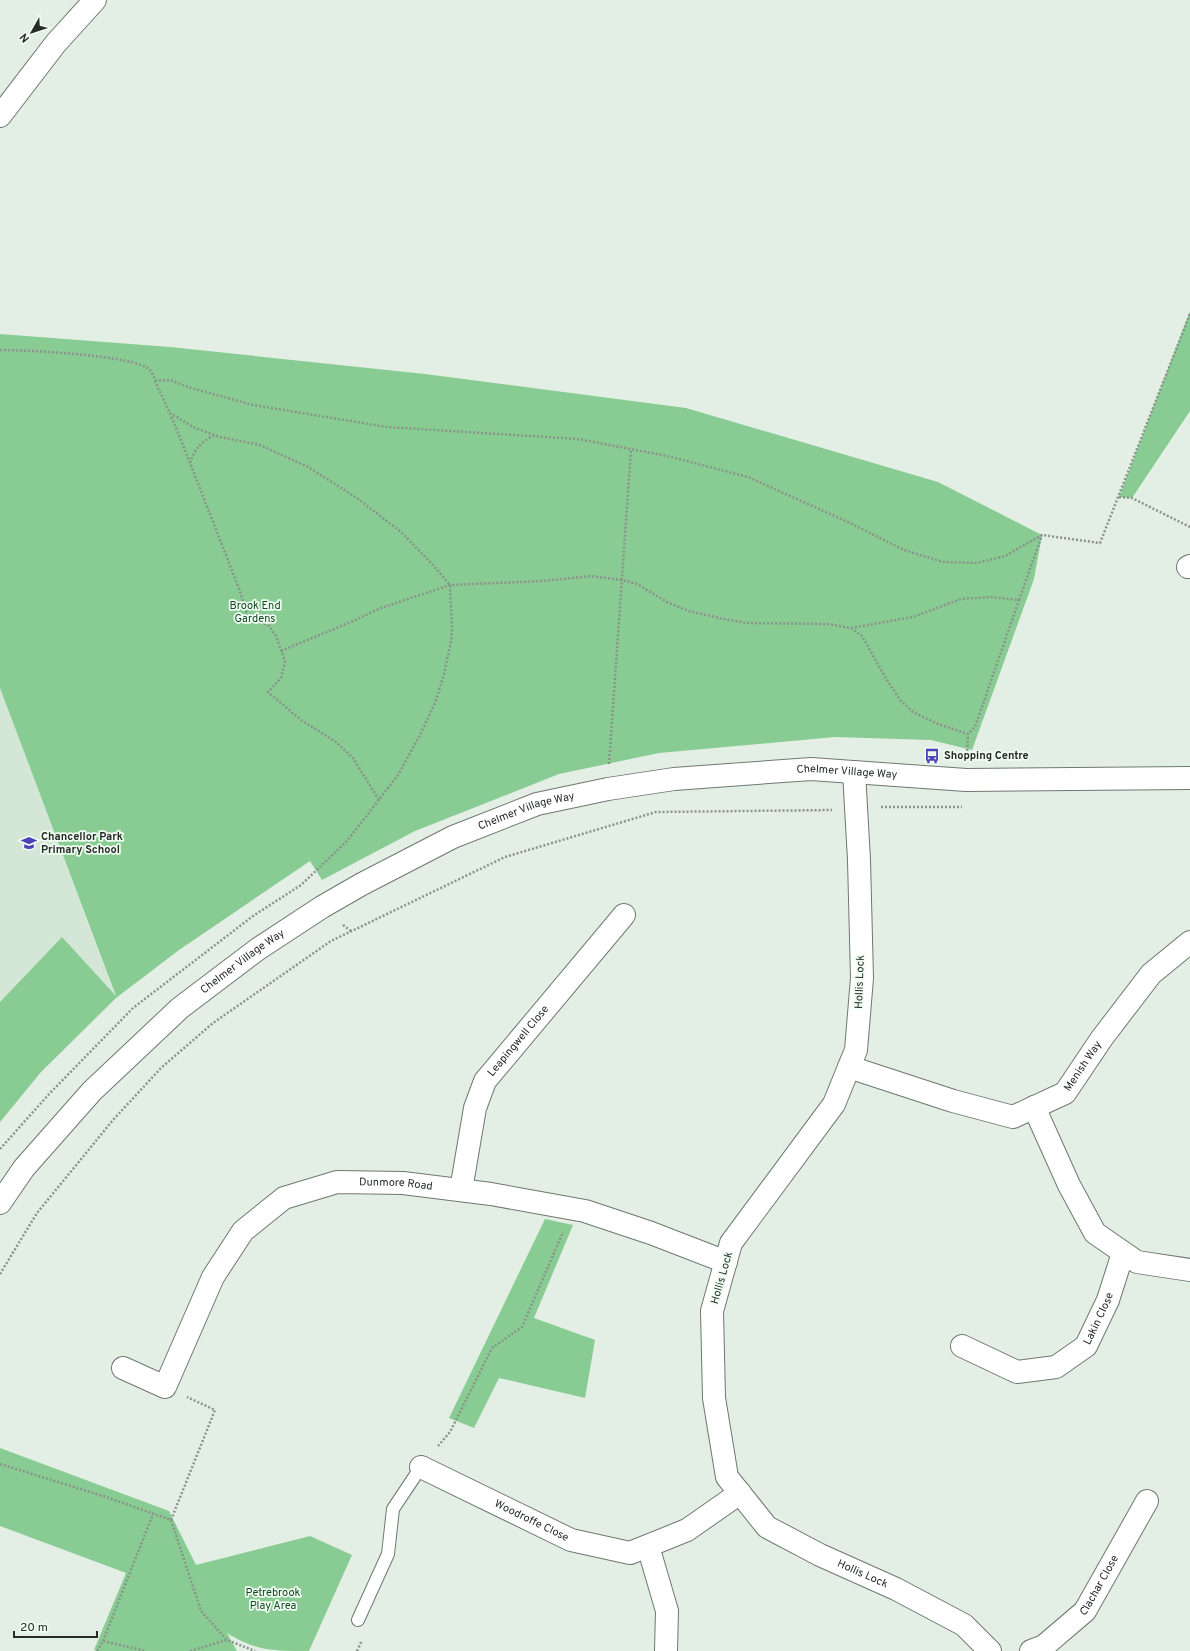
<svg xmlns="http://www.w3.org/2000/svg" width="1190" height="1651" font-family="Overpass,sans-serif">
  <style>
    .built { fill: #d4e7d6 }
    .green { fill: #88cc93 }
    .lines { fill: none; stroke-linecap: round; stroke-linejoin: round }
    .service-casing { stroke: #6e786f; stroke-width: 14 }
    .minor-casing { stroke: #6e786f; stroke-width: 24 }
    .tertiary-casing { stroke: #6e786f; stroke-width: 24 }
    .path { stroke: #8a938b; stroke-width: 2.5; stroke-dasharray: 2 2; stroke-linecap: butt }
    .service { stroke: #fff; stroke-width: 12 }
    .minor { stroke: #fff; stroke-width: 22 }
    .tertiary { stroke: #fff; stroke-width: 22 }
    .labels { text-anchor: middle; dominant-baseline: central; stroke-width: 3.5; stroke-linejoin: round; paint-order: stroke }
    .park-label { font-size: 11px; fill: #124720; stroke: #f0fdf2 }
    .poi-label { font-size: 11px; font-weight: bold; fill: #262b27; stroke: #f0fdf2; text-anchor: start }
    .street-label { font-size: 11px; fill: #262b27; stroke: #f0fdf2 }
  </style>
  <rect width="100%" height="100%" fill="#e3efe4"/>
  <path class="built" d="M0,688l116,310 -75,74 -41,50z"/>
  <path class="green" d="M1190,311v100l-58,87 -13,-1z
    M0,334l170,13 255,27 261,34 252,74 104,53 -8,44 -62,171 -41,-10 -96,-3 -176,16 -100,21 -144,57 -93,49 -12,-19 -131,89 -63,48 -75,74 -41,50v-120l62,-65 54,59 -116,-308z
    M545,1219l28,6 -39,93 61,22 -10,58 -86,-20 -25,50 -25,-10z
    M0,1448l169,63 27,54 114,-29 42,19 -43,96c-34,0 -54,0 -82,-18l10,18h-139l-4,-1 32,-77 -126,-47z"/>
  <g class="lines">
    <g class="service-casing">
      <path id="service" d="M358,1620l30,-66 5,-45 28,-42"/>
    </g>
    <g class="minor-casing">
      <g id="minor">
        <path d="M0,116l56,-73 39,-43"/>
        <path d="M1188,567l2,-1"/>
        <path id="s1" d="M854,772l5,88 3,118 -6,72 -22,54 -103,139 -19,68 2,87 13,79 40,50 53,28 76,34 68,36 26,26"/>
        <path id="s2" d="M849,1067l104,34 60,16 52,-24 37,-55 49,-64 39,-32"/>
        <path d="M1034,1107l35,78 26,48 42,29 53,8"/>
        <path id="s3" d="M461,1190l14,-82 10,-27 139,-166"/>
        <path id="s4" d="M962,1346l55,26 39,-5 30,-21 22,-46 15,-47"/>
        <path id="s5" d="M123,1368l42,19 48,-110 30,-46 41,-33 53,-16 66,1 88,11 94,17 66,22 75,29"/>
        <path id="s6" d="M421,1467l150,73 59,13 57,-23 53,-37"/>
        <path d="M648,1546l19,65 -1,40"/>
        <path id="s7" d="M1031,1651l13,-5 41,-35 62,-110"/>
      </g>
    </g>
    <g class="tertiary-casing">
      <g id="tertiary">
        <path id="s8" d="M0,1203l24,-35 68,-77 88,-83 78,-59 64,-42 40,-23 91,-47 84,-33 71,-15 66,-10 137,-10 155,11 224,-2"/>
      </g>
    </g>
    <path class="path" d="M0,350c25,0 136,5 150,20 4,5 6,14 9,20 12,24 21,48 31,73
      M155,381l15,-1 21,8 62,17 134,22 191,12 89,17 81,21 102,46 54,27 39,12 34,1 28,-7 37,-21 58,8 90,-229
      M214,435c-14,8 -18,12 -24,28l50,128 7,25 22,10 7,10 9,25 -4,17 -13,14 33,28 35,22 17,16 26,42
      M1119,497l13,1 58,29
      M1019,600l23,-65
      M851,628l62,-11 48,-18 30,-2 28,3 -44,127 -7,7
      M281,651l70,-29 30,-14 69,-23 93,-4 48,-5 31,4 15,4 30,18 22,9 30,7 27,5 82,1 23,4 11,8 22,39 16,25 13,12 25,12 30,10 -1,21
      M609,764l22,-315
      M881,807h81
      M343,925l8,6
      M0,1149l50,-56 83,-85 120,-92 48,-31 46,-44 51,-66 23,-42 14,-30 9,-29 7,-32 1,-14 -2,-43 -17,-20 -32,-33 -44,-34 -49,-31 -48,-22 -40,-8 -25,-9 -25,-15
      M0,1274l37,-61 76,-93 48,-52 52,-45 118,-82 174,-84 151,-45 176,-2
      M438,1446l12,-14 42,-84 30,-21 41,-95
      M0,1464l103,32 68,24 30,91 26,29 28,11
      M171,1520l44,-110 -28,-13
      M103,1641l50,-127
      M97,1651l6,-10 43,10
      M190,1651l37,-11
      M357,1651l5,-11"/>
    <use href="#service" class="service"/>
    <use href="#minor" class="minor"/>
    <use href="#tertiary" class="tertiary"/>
  </g>
  <defs>
    <g id="bus-bare" transform="scale(1.2)"><path d="M-5-6H5V4H4V6H2V4H-2V6H-4V4H-5ZM-3.5-4V0h7V-4ZM-3.5 1.2v1.5H-2V1.2ZM2 1.2v1.5H3.5V1.2Z" fill="#4f42b9" stroke="#f0fdf2" stroke-width="2.5" paint-order="stroke"/></g>
    <g id="school-bare" transform="scale(1.2)"><path d="M0-5L7-2L0 1L-7-2ZM-4 1L0 2.5L4 1V4Q0 6-4 4Z" fill="#4f42b9" stroke="#f0fdf2" stroke-width="2.5" paint-order="stroke"/></g>
  </defs>
  <g fill-rule="evenodd">
    <use href="#bus-bare" x="932" y="756"/>
    <use href="#school-bare" x="29" y="843"/>
  </g>
  <g class="labels">
    <g class="park-label">
      <text x="255" y="606">Brook End<tspan x="255" dy="13">Gardens</tspan></text>
      <text x="273" y="1593">Petrebrook<tspan x="273" dy="13">Play Area</tspan></text>
    </g>
    <g class="poi-label">
      <text x="944" y="756">Shopping Centre</text>
      <text x="41" y="837">Chancellor Park<tspan x="41" dy="13">Primary School</tspan></text>
    </g>
    <g class="street-label">
      <text stroke="none"><textPath href="#s8" startOffset="992">Chelmer Village Way</textPath></text>
      <text stroke="none"><textPath href="#s8" startOffset="667">Chelmer Village Way</textPath></text>
      <text stroke="none"><textPath href="#s8" startOffset="344">Chelmer Village Way</textPath></text>
      <text transform="translate(860 982) rotate(-88)">Hollis Lock</text>
      <text stroke="none"><textPath href="#s3" startOffset="164">Leapingwell Close</textPath></text>
      <text stroke="none"><textPath href="#s2" startOffset="261">Menish Way</textPath></text>
      <text stroke="none"><textPath href="#s5" startOffset="388">Dunmore Road</textPath></text>
      <text transform="translate(722 1278) rotate(-74)">Hollis Lock</text>
      <text stroke="none"><textPath href="#s4" startOffset="167">Lakin Close</textPath></text>
      <text stroke="none"><textPath href="#s6" startOffset="123">Woodroffe Close</textPath></text>
      <text stroke="none"><textPath href="#s1" startOffset="918">Hollis Lock</textPath></text>
      <text stroke="none"><textPath href="#s7" startOffset="97">Clachar Close</textPath></text>
    </g>
  </g>
  <g transform="translate(32 32) rotate(231)" stroke="#f0fdf2" stroke-width="3" paint-order="stroke">
  <path d="M0-3L7 15L0 10L-7 15Z" fill="#262b27"/>
  <text y="-6" font-size="11" font-weight="bold" text-anchor="middle" fill="#262b27">N</text>
  </g>
  <path d="M14 1631v6h83v-6" fill="none" stroke="#262b27" stroke-width="2"/>
  <text x="20" y="1631" font-size="12" fill="#262b27" stroke="#f0fdf2" stroke-width="3" paint-order="stroke">20 m</text>
</svg>
